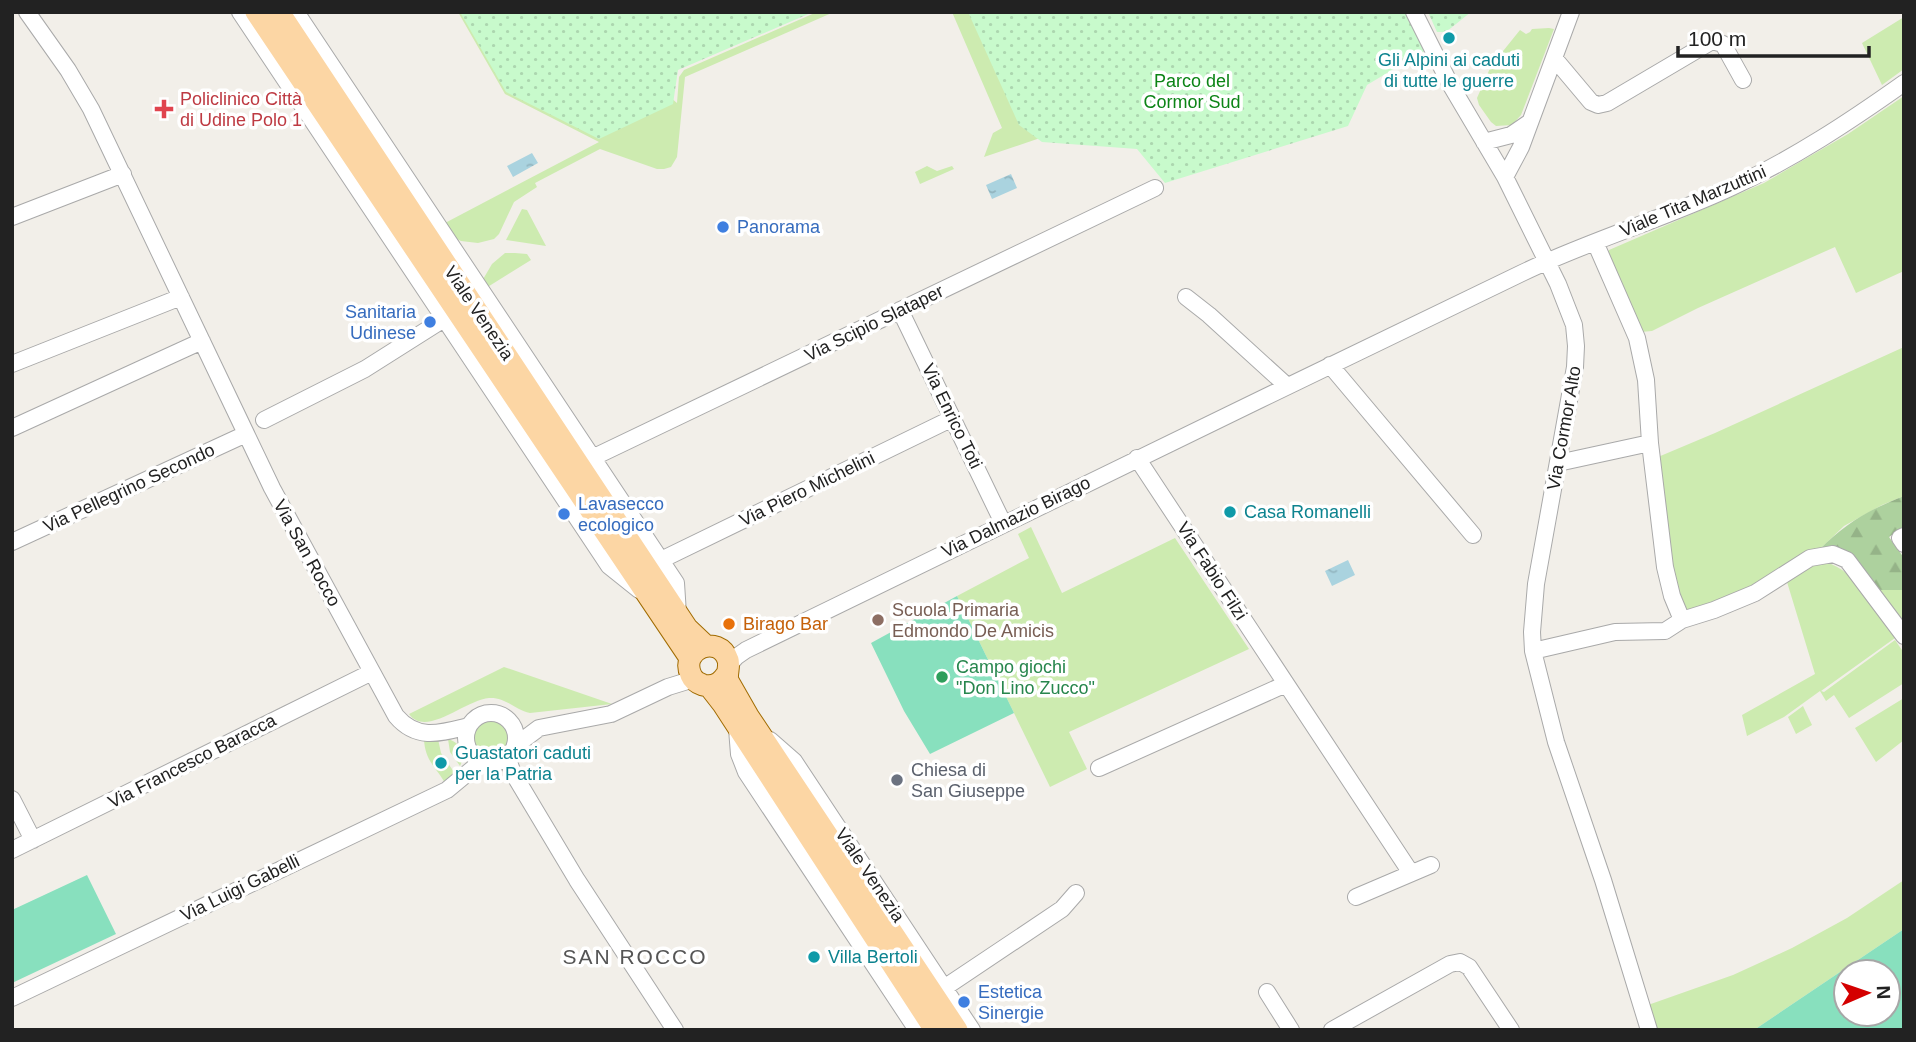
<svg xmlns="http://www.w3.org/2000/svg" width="1916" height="1042" font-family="Helvetica,sans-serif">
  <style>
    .grass { fill: #cdebb0 }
    .forest { fill: url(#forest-firs) }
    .park { fill: url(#park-dots) }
    .pitch { fill: #88e0be; fill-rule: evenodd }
    .water { fill: url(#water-ripples) }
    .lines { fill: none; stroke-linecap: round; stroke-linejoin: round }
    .minor-casing { stroke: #a9a9a9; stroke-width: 18 }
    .major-casing { stroke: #a06b00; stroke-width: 23 }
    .minor { stroke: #fff; stroke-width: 16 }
    .major { stroke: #fcd6a4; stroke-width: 21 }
    .culture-dot { fill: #0f9aa8; stroke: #fff; stroke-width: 2.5 }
    .health-dot { fill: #e0444e; stroke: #fff; stroke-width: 2.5 }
    .shop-dot { fill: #3f7fe0; stroke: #fff; stroke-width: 2.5 }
    .education-dot { fill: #8d6e63; stroke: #fff; stroke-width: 2.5 }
    .food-dot { fill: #e8710a; stroke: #fff; stroke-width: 2.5 }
    .leisure-dot { fill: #2e9e5b; stroke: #fff; stroke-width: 2.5 }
    .worship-dot { fill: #6b7280; stroke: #fff; stroke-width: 2.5 }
    .labels { text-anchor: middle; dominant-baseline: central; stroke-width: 7; stroke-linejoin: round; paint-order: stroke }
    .culture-label { font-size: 18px; fill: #0d838f; stroke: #fff; text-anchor: start }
    .park-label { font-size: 18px; fill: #0c8416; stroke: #fff }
    .health-label { font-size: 18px; fill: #be3a42; stroke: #fff; text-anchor: start }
    .street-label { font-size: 18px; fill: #222; stroke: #fff }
    .shop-label { font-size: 18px; fill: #366cbe; stroke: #fff; text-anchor: start }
    .education-label { font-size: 18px; fill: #785e54; stroke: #fff; text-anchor: start }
    .food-label { font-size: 18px; fill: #c56008; stroke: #fff; text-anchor: start }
    .leisure-label { font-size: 18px; fill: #27864d; stroke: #fff; text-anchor: start }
    .worship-label { font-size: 18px; fill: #5b616d; stroke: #fff; text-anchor: start }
    .quarter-label { font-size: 21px; letter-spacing: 2px; fill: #555; stroke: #fff }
  </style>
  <defs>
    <pattern id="forest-firs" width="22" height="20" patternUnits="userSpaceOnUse" patternTransform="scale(1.75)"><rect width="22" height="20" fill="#add19e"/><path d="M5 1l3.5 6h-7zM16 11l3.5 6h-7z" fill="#95b388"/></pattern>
    <pattern id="park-dots" width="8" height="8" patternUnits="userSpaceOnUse" patternTransform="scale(1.75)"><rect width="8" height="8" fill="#c8facc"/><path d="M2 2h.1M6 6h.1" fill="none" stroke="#acd6af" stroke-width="1.8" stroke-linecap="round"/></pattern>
    <pattern id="water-ripples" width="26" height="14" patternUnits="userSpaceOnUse" patternTransform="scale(1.75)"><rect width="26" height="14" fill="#aad3df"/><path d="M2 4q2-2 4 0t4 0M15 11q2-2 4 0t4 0" fill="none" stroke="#92b5bf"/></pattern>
  </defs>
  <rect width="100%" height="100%" fill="#f2efe9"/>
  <path class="grass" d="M458,12h111l108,91 2,-26 5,-7 133,-58h17l-149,65 -8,80 -6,10 -7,2h-7l-57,-20 -65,34 2,4 -23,15 -15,32 -5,5 -16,4 -17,-2 -8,-4 -8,-14 154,-81 -94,-48z
    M952,12h80l14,124 -62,21 9,-24 9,-5z
    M1904,17v52l-22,16 -20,-42z
    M1549,28l5,1 -33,86 -9,10 -16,1 -5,-4 -12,-17 -2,-7 14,-32 29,-36 6,4 4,-2 2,-3z
    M1904,96v175l-48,22 -21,-46 -137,61 -46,23 -11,1 -34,-79 2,-3 155,-67 84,-49z
    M927,166l10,5 15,-5 2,3 -34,15 -5,-12z
    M522,209l5,1 19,36 -40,-6z
    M505,253h10l12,1 4,6 -45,28 -4,-7 10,-17z
    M1904,347v149l-22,9 -38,21 -25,24 -41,25 -85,37 -8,-2 -14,-41 -13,-112 57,-24z
    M1031,527l31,66 113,-55 74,111 -180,83 18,37 -37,18 -93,-191 72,-38 -11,-24z
    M1825,562c33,9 52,49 70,76l-74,53 3,1 71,-52 9,13v30l-55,35 -15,-23 -8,6 -6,-10 -36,26 -37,19 -5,-21 73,-41 -28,-92 23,-16z
    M1877,590h27v38z
    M504,667l108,37 -82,9c-15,-3 -24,-16 -41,-15 -24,2 -63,40 -80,16z
    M1904,698v42l-28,22 -21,-34z
    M1803,706l9,19 -16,9 -8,-17z
    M469 738a22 22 0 1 1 44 0a22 22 0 1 1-44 0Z
    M424,739h14l3,14 13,19 -3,4 11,12 -13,4c-7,-21 -24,-27 -25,-53z
    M448,739c13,4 18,15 12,27l-10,-14z
    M1904,880v49l-150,101h-98l-8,-25 85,-30 59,-27 55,-30z"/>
  <path class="forest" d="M1904,496v30l-15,11 15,21v32h-27l-58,-40c27,-27 49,-40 85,-54z"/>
  <path class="park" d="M460,12h353l-135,58 -5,34 -74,35 -93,-47z
    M968,12h437l19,39 -57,34 -19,41 -183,57 -28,-34 -95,-7 -23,-17z
    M1428,12h43l-25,20h-9z"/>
  <path class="pitch" d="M957,596l57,117 -84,41 -26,-43 -33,-68z
    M87,875l29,59 -104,49v-73z
    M1904,929v101h-150zM1888,972v42h-42v-42z"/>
  <path class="water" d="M532,153l6,10 -25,14 -6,-11z
    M1011,174l6,14 -25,11 -6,-14z
    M1348,560l7,15 -23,11 -7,-15z"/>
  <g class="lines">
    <g class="minor-casing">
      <path id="minor" d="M27,12l41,58 23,39 181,379 124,228c21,25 45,17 73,10
        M240,12l369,554 30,24
        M296,12l380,571 2,31
        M1414,12l36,72 55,93 53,107 16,41 2,21 -1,21 -39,217 -4,48 1,19 23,91 47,138 46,150
        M1554,58l37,44 7,3 9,-2 105,-62 11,3 20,36
        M1484,142l27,-7 19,-13
        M1505,177l16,-30 50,-135
        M12,217l111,-43
        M1595,242l42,96 9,42 4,63 15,124 7,29 10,24
        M1186,297l23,18 78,71
        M900,310l103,213
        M12,364l169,-67
        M1330,365l143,170
        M264,420l101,-51 79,-50
        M12,428l190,-87
        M592,458l563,-270
        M1137,458l274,415
        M1558,463l92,-20
        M1904,536l-4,2 4,6
        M12,542l234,-108
        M661,560l292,-142
        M1533,651l82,-19 50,-1 17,-11 32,-10 41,-17 55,-35 23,-4 14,6 57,76
        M729,665l7,-8 10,-7c259,-127 517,-252 776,-377 68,-33 142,-54 210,-86 61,-28 117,-65 172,-104
        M466 738a25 25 0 1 1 50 0a25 25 0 1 1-50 0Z
        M737,729l2,25 7,18 171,258
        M770,740l24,21 178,269
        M515,746l24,-18 72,-14 57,-27 26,-8
        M507,757l6,16 64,107 98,150
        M1099,768l187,-84
        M12,799l21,41
        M12,850l360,-178
        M1356,897l75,-32
        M944,988l118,-79 14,-16
        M1267,992l24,38
        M12,998l435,-208 35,-29
        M1332,1030l118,-66 10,-2 9,5 42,63"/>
    </g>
    <g class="major-casing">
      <path id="major" d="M256,12l434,646
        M279,12l408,616 19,18
        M726,675c-5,8 -13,13 -23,10 -6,-2 -10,-5 -12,-10 -12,-26 28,-42 37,-15 2,7 -2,14 0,21l20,35 209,314
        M709,686l14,18 212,326"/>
    </g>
    <use href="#minor" class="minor"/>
    <use href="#major" class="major"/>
  </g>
  <g class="culture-dot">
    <circle cx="1449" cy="38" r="7"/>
    <circle cx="1230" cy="512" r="7"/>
    <circle cx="441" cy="763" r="7"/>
    <circle cx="814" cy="957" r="7"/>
  </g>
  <path class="health-dot" d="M160.5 98.5h7v7h7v7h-7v7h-7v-7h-7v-7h7z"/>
  <g class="shop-dot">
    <circle cx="723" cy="227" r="7"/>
    <circle cx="430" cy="322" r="7"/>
    <circle cx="564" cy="514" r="7"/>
    <circle cx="964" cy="1002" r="7"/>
  </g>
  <circle class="education-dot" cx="878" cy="620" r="7"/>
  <circle class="food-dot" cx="729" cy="624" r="7"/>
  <circle class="leisure-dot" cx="942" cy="677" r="7"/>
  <circle class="worship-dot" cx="897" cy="780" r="7"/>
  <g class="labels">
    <g class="culture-label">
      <text x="1449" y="60" text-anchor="middle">Gli Alpini ai caduti<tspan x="1449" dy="21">di tutte le guerre</tspan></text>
      <text x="1244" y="512">Casa Romanelli</text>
      <text x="455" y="753">Guastatori caduti<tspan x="455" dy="21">per la Patria</tspan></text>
      <text x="828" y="957">Villa Bertoli</text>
    </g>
    <g class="park-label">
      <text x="1192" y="81">Parco del<tspan x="1192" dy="21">Cormor Sud</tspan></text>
    </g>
    <g class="health-label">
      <text x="180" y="99">Policlinico Città<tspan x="180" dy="21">di Udine Polo 1</tspan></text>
    </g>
    <g class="street-label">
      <text transform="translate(1693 201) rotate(-23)">Viale Tita Marzuttini</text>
      <text transform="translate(479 313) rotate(56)">Viale Venezia</text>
      <text transform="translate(874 323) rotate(-26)">Via Scipio Slataper</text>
      <text transform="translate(952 416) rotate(64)">Via Enrico Toti</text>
      <text transform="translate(1564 428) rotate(-80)">Via Cormor Alto</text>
      <text transform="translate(129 488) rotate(-25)">Via Pellegrino Secondo</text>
      <text transform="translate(807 489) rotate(-26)">Via Piero Michelini</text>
      <text transform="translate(1016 517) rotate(-26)">Via Dalmazio Birago</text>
      <text transform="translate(307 553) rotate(61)">Via San Rocco</text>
      <text transform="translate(1212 571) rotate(57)">Via Fabio Filzi</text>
      <text transform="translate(192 761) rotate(-27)">Via Francesco Baracca</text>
      <text transform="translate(870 875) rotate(56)">Viale Venezia</text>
      <text transform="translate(240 888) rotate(-26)">Via Luigi Gabelli</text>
    </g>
    <g class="shop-label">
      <text x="737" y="227">Panorama</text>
      <text x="416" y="312" text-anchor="end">Sanitaria<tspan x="416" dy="21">Udinese</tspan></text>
      <text x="578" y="504">Lavasecco<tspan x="578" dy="21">ecologico</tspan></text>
      <text x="978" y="992">Estetica<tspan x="978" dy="21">Sinergie</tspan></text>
    </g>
    <g class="education-label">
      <text x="892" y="610">Scuola Primaria<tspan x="892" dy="21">Edmondo De Amicis</tspan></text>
    </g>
    <g class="food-label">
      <text x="743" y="624">Birago Bar</text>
    </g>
    <g class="leisure-label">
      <text x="956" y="667">Campo giochi<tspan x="956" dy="21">"Don Lino Zucco"</tspan></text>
    </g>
    <g class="worship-label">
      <text x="911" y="770">Chiesa di<tspan x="911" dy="21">San Giuseppe</tspan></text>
    </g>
    <g class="quarter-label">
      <text x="635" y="956">SAN ROCCO</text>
    </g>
  </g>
  <rect width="1916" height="1042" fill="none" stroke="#222222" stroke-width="28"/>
  <g transform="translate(1867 993) rotate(88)"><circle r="33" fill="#ffffff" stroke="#a7a7a7" stroke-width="2"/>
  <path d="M0-5L12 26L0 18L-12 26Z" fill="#d40000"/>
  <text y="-10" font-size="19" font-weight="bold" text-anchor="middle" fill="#222222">N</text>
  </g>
  <path d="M1678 46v10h191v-10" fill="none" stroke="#222222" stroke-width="3.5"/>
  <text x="1688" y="46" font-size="21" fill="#222222" stroke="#ffffff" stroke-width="5" paint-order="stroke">100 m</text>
</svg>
